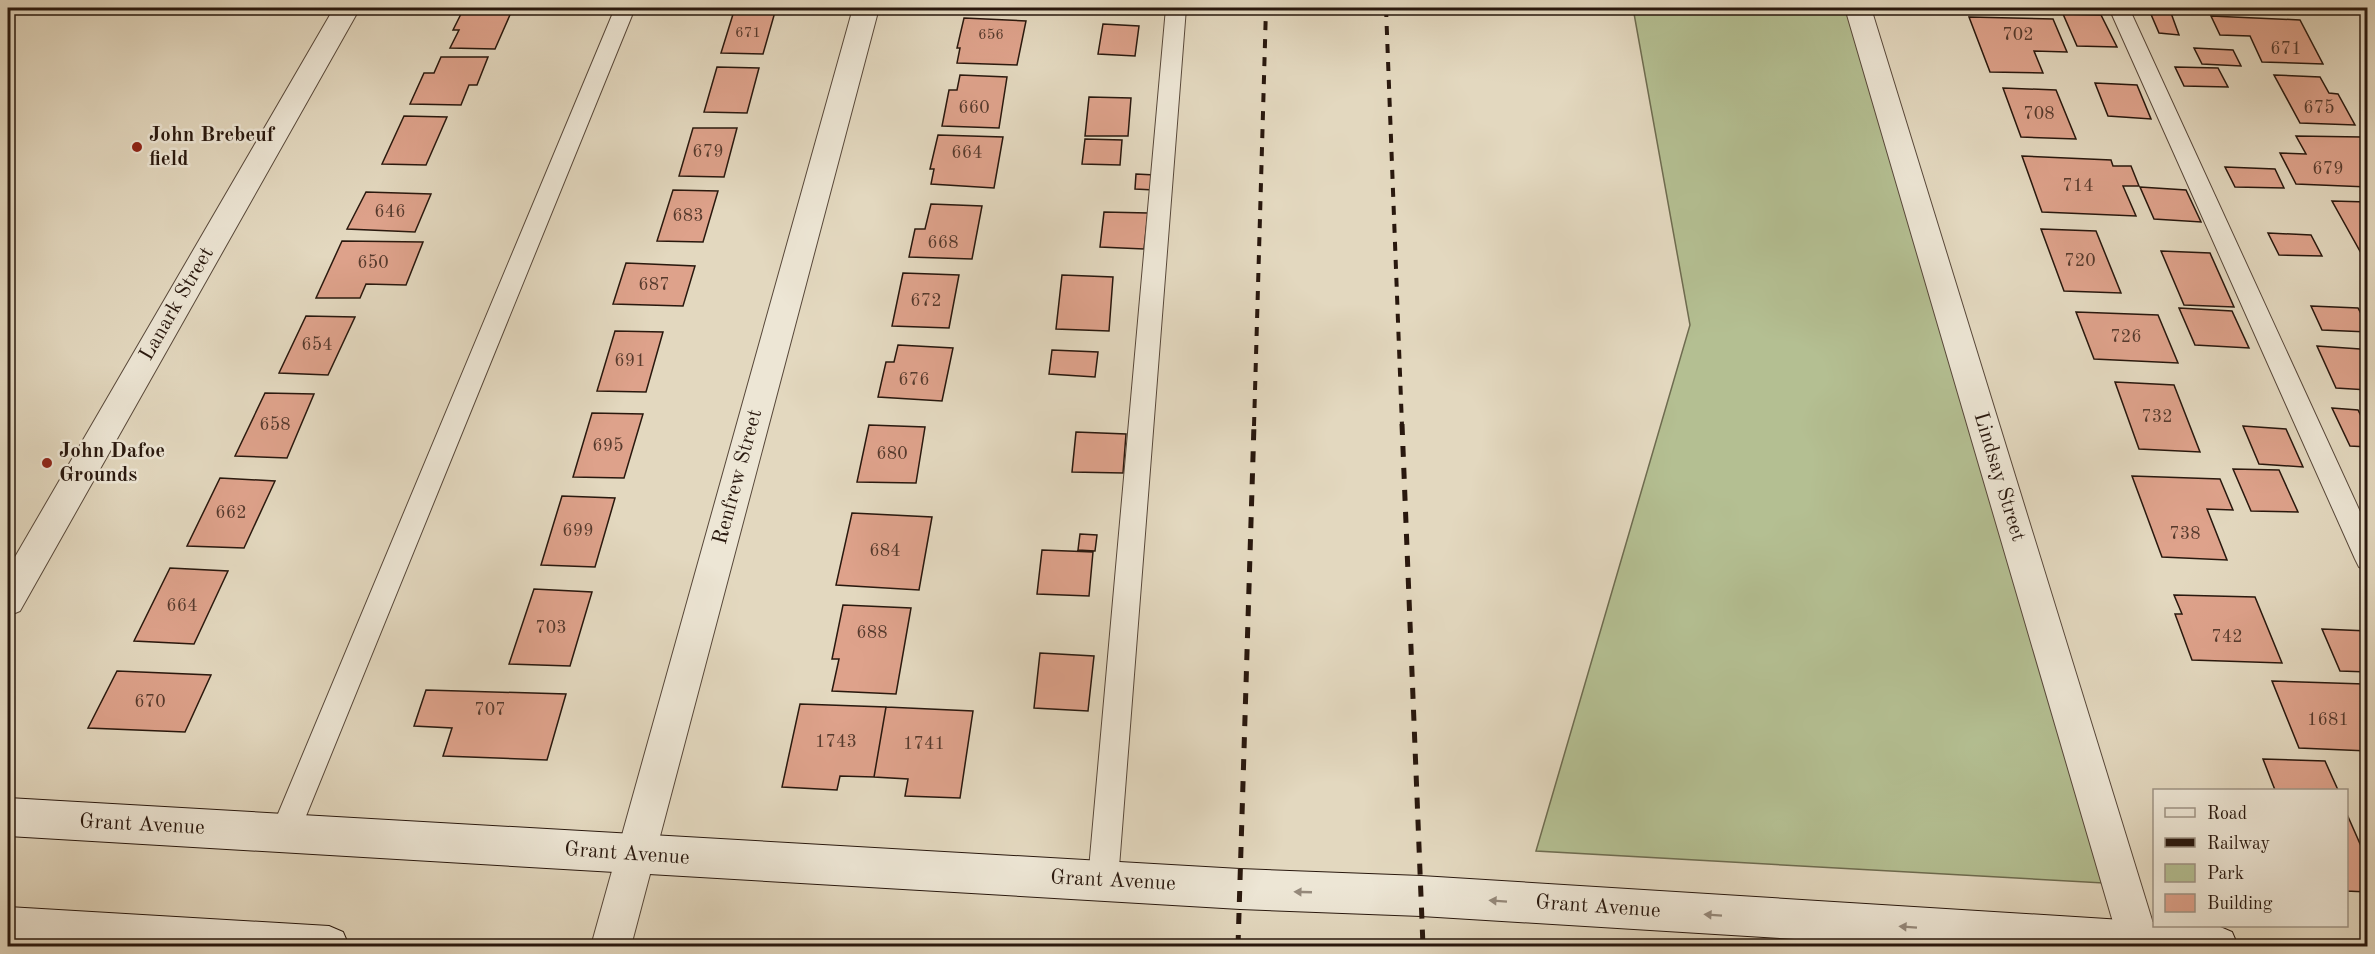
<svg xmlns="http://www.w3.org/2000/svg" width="2375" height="954" font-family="'Old Standard TT',serif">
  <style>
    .green { fill: #b4bf92; stroke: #6e6c50; stroke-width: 1.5 }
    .building { fill: #dea28b; stroke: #29180e; stroke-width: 1.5 }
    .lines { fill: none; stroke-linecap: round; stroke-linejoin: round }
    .lane-casing { stroke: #58483a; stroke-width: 2 }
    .street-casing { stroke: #58483a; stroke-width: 2 }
    .secondary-casing { stroke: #29180e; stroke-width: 2 }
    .lane { fill: #ede6d5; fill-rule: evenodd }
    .street { fill: #ede6d5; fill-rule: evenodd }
    .secondary { fill: #ede6d5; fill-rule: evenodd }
    .rail-far1 { stroke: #29180e; stroke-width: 4; stroke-dasharray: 9 9; stroke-linecap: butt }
    .rail { stroke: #29180e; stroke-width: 5; stroke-dasharray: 11 11; stroke-linecap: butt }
    .oneway { fill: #95897b }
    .poi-dot { fill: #8f2418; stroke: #ede6d5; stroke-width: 2 }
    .labels { text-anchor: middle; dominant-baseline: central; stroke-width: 5; stroke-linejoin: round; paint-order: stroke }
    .far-number-label { font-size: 15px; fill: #563a2d }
    .number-label { font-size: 18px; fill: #563a2d }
    .poi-label { font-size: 21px; font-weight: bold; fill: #29180e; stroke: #ede6d5; text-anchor: start }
    .street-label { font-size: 21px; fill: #29180e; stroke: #ede6d5 }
  </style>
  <rect width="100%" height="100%" fill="#e3d8bf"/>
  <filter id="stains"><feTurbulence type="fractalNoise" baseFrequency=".00333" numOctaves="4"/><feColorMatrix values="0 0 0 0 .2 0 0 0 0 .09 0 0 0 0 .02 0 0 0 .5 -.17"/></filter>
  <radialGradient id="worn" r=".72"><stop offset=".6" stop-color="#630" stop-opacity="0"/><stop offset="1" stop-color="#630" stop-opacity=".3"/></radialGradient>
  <path class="green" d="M1633,8h225l263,876 -585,-33 154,-526z"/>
  <path class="building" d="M464,8h49l-18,41 -45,-1 9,-18h-6z
    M966,8h54l-1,5 -54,-2z
    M734,11l41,1 -12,42 -42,-1z
    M2150,12l21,1 8,22 -20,-2z
    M2063,14l38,1 16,32 -40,-1z
    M2211,16l89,4 23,44 -61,-2 -12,-26 -30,-1z
    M1969,17l84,2 14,33 -33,-1 9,22 -53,-1z
    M964,18l62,3 -9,44 -60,-2 3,-15h-3z
    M1103,24l36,2 -4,30 -37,-2z
    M2194,48l39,2 8,16 -39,-2z
    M441,57h47l-11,28h-8l-8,20 -51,-1 14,-31h10z
    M717,67l42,1 -12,45 -43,-1z
    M2175,67l43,1 10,19 -44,-1z
    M960,75l47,2 -8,51 -57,-2 7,-36h8z
    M2274,75l46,2 9,16 9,1 17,31 -55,-2z
    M2095,83l42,2 14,34 -43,-3z
    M2003,88l53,2 20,49 -55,-2z
    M1089,97l42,1 -3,38h-43z
    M404,116l43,1 -21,48 -44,-1z
    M693,128h44l-13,49 -45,-1z
    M938,135l65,2 -9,51 -63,-4 3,-15h-4z
    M2296,136l66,1 6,11v39l-72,-3 -16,-31 26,1z
    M1085,139l37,1 -2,25 -38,-1z
    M2022,156l89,4 2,6h18l8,20h-16l13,30 -94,-4z
    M2225,167l50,2 9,19 -49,-1z
    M1136,174l19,1 -1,15 -19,-1z
    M2140,187l46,3 15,32 -47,-3z
    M673,190l45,1 -15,51 -46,-1z
    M366,192l65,2 -16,38 -68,-3z
    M2332,201l36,1v51h-7z
    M931,204l51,2 -10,53 -63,-2 6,-28h10z
    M1104,212l44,1 -4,36 -44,-2z
    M2041,229l55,2 25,62 -57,-2z
    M2268,233l43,2 11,21 -43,-1z
    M342,241l81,1 -17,43 -40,-1 -6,14h-44z
    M2161,251l49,2 24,54 -50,-2z
    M626,263l69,3 -12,40 -70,-2z
    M903,273l56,2 -10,53 -57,-2z
    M1062,275l51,2 -4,54 -53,-2z
    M2311,306l47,2 10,19v5l-46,-2z
    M2179,308l53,3 17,37 -54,-3z
    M2076,312l82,3 20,48 -84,-4z
    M306,316l49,1 -27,58 -49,-2z
    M615,331l48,1 -17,60 -49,-1z
    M898,345l55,3 -11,53 -64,-4 8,-35h8z
    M2317,346l43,3 8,16v25l-32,-2z
    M1052,350l46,2 -3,25 -46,-3z
    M2115,382l59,3 26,67 -61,-3z
    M265,393l49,1 -27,64 -52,-2z
    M2332,408l26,2 10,20v17l-18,-1z
    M592,413l51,1 -19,64 -51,-1z
    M869,425l56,2 -9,56 -59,-1z
    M2243,426l43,3 17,38 -44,-3z
    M1076,432l50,2 -3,39 -51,-1z
    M2233,469l46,1 19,42 -47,-1z
    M2132,476l88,3 13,31 -26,-1 20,51 -65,-3z
    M220,478l55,3 -31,67 -57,-2z
    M562,496l53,2 -20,69 -54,-2z
    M852,513l80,4 -13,73 -83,-5z
    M1080,534l17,1 -2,16 -17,-1z
    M1042,550l51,2 -4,44 -52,-2z
    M170,568l58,3 -34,73 -60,-3z
    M534,589l58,3 -22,74 -61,-2z
    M2174,595l81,2 27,66 -90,-3 -17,-46h7z
    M843,605l68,3 -15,86 -64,-3 7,-32h-7z
    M2322,629l46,2v41l-28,-1z
    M1040,653l54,3 -6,55 -54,-3z
    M117,671l94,4 -26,57 -97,-4z
    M2272,681l92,3 4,8v59l-69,-3z
    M426,690l140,4 -19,66 -104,-4 9,-28 -38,-2z
    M800,704l86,3 -12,70 -34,-1 -3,14 -55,-3z
    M886,707l87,4 -13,87 -55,-2 3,-17 -34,-2z
    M2263,759l62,2 13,29h-63z
    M2346,812l22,50v30l-22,-1z"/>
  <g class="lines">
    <g class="lane-casing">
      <path id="lane" d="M615,8h20l-340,835 -10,5 -10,-5 -5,-10z
        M1166,8h20l-68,872 -4,11 -11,4 -11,-4 -4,-11z
        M2109,8h20l239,521v42l-9,-4 -4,-8z"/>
    </g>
    <g class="street-casing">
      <path id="street" d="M334,8h26l-340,603 -12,5v-47z
        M853,8h26l-248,938h-40z
        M1845,8h26l289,938h-40z"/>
    </g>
    <g class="secondary-casing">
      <path id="secondary" d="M8,798l1232,71 181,7 733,46v4h64l14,6 6,14h-329l-488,-30 -181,-7 -1232,-73z
        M8,907l321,19 14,6 6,14h-341z"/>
    </g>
    <use href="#lane" class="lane"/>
    <use href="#street" class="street"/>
    <use href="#secondary" class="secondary"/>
    <path class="rail-far1" d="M1386,8l16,418
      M1254,426l12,-418"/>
    <path class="rail" d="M1402,424l21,522
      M1238,946l16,-522"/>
  </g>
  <defs><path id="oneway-solid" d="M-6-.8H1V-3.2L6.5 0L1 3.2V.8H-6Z" transform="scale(1.5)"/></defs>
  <g class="oneway">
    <use href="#oneway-solid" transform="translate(1303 892) rotate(-178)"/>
    <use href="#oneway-solid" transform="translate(1498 901) rotate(-176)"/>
    <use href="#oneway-solid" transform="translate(1713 915) rotate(-176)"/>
    <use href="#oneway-solid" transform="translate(1908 927) rotate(-176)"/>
  </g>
  <g class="poi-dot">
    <circle cx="137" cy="147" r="6"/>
    <circle cx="47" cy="463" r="6"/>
  </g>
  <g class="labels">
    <g class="far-number-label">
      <text x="748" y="33">671</text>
      <text x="991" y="35">656</text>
    </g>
    <g class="number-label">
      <text x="2018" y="35">702</text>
      <text x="2286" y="49">671</text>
      <text x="974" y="108">660</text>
      <text x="2319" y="108">675</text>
      <text x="2039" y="114">708</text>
      <text x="708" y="152">679</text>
      <text x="967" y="153">664</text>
      <text x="2328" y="169">679</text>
      <text x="2078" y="186">714</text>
      <text x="390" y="212">646</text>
      <text x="688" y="216">683</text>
      <text x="943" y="243">668</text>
      <text x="2080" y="261">720</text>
      <text x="373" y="263">650</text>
      <text x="654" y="285">687</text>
      <text x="926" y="301">672</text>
      <text x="2126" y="337">726</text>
      <text x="317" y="345">654</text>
      <text x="630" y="361">691</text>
      <text x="914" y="380">676</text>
      <text x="2157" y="417">732</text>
      <text x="275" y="425">658</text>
      <text x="608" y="446">695</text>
      <text x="892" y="454">680</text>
      <text x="231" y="513">662</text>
      <text x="578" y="531">699</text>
      <text x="2185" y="534">738</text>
      <text x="885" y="551">684</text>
      <text x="182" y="606">664</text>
      <text x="551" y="628">703</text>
      <text x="872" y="633">688</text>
      <text x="2227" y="637">742</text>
      <text x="150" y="702">670</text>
      <text x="490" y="710">707</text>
      <text x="2328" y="720">1681</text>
      <text x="836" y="742">1743</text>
      <text x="924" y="744">1741</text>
    </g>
    <g class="poi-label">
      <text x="149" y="135">John Brebeuf<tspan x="149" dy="24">field</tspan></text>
      <text x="59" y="451">John Dafoe<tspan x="59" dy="24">Grounds</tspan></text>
    </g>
    <g class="street-label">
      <text transform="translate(177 304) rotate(-60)">Lanark Street</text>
      <text transform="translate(738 477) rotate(-75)">Renfrew Street</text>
      <text transform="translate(1999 477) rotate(73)">Lindsay Street</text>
      <text transform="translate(142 825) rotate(3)">Grant Avenue</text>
      <text transform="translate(627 854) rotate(4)">Grant Avenue</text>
      <text transform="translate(1113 881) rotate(3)">Grant Avenue</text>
      <text transform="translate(1598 907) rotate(4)">Grant Avenue</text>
    </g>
  </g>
  <rect width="2375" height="954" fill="none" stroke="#e3d8bf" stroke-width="30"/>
  <rect x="9" y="9" width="2357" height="936" fill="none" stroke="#29180e" stroke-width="3"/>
  <rect x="15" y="15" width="2345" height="924" fill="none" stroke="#29180e" stroke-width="1.5"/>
  <rect x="2153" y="789" width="195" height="138" fill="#ede6d5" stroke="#9f9485" stroke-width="1.5"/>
  <rect x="2165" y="808" width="30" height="9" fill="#ede6d5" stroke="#9f9485" stroke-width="1.5"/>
  <text x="2207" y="819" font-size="18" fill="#29180e">Road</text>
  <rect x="2165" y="838" width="30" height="9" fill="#29180e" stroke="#9f9485" stroke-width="1.5"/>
  <text x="2207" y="849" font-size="18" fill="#29180e">Railway</text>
  <rect x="2165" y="864" width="30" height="18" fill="#b4bf92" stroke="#9f9485" stroke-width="1.5"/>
  <text x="2207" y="879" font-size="18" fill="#29180e">Park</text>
  <rect x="2165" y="894" width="30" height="18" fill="#dea28b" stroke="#9f9485" stroke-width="1.5"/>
  <text x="2207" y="909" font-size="18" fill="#29180e">Building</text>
  <rect width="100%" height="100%" filter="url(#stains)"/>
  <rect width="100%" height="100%" fill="url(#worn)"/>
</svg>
